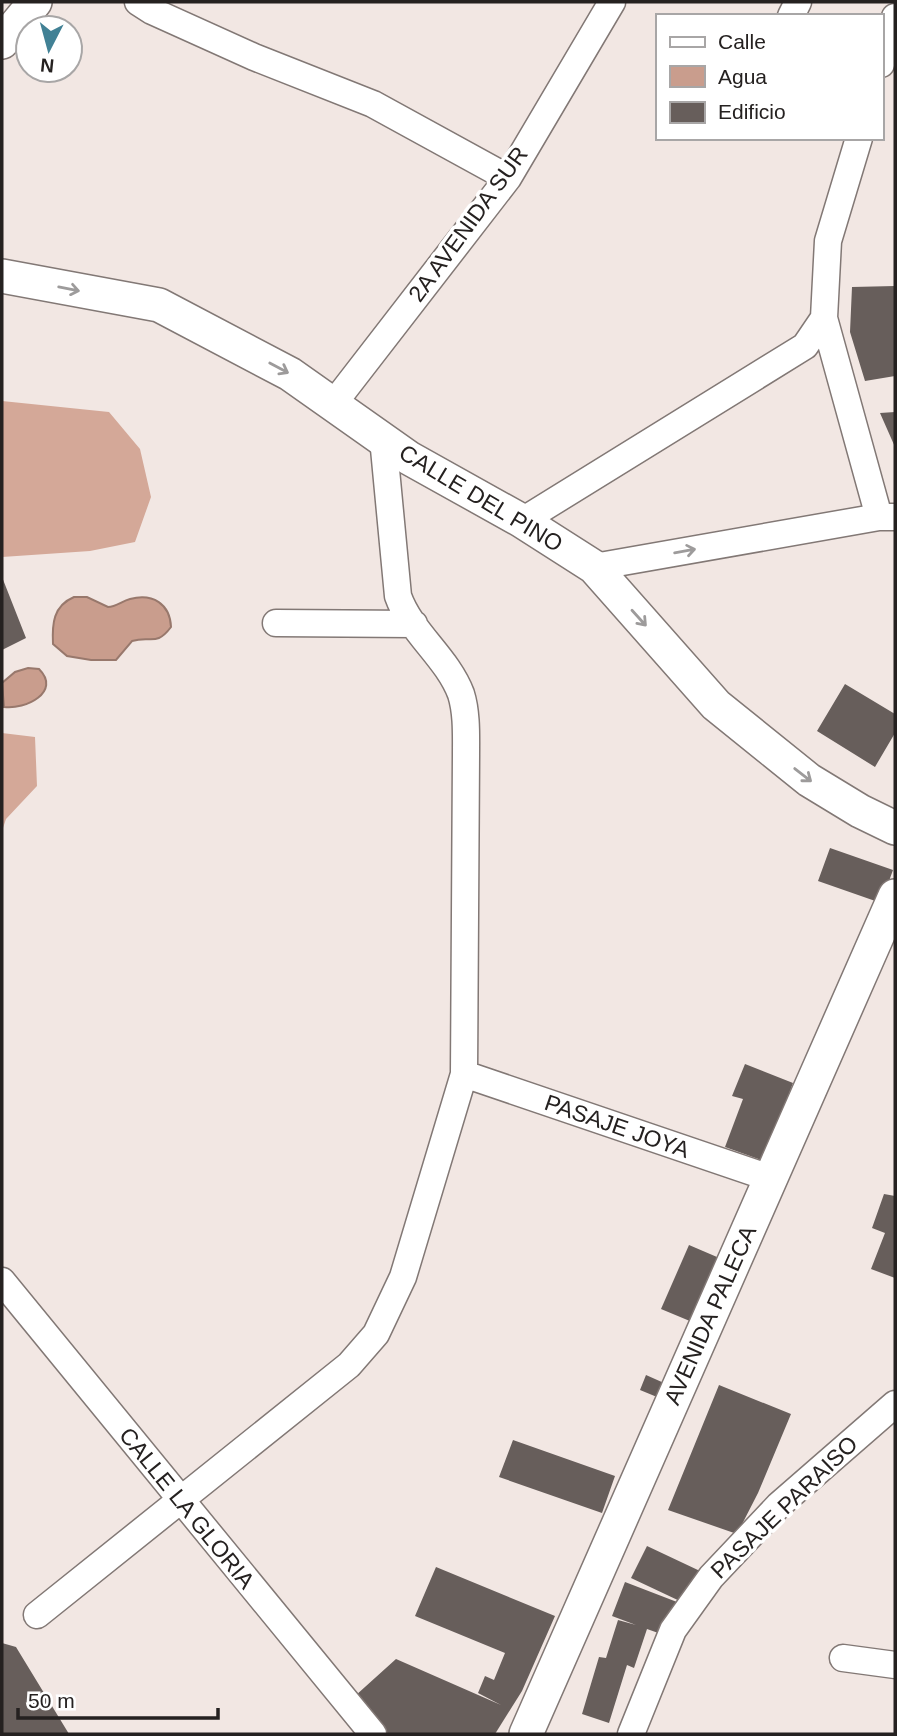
<svg xmlns="http://www.w3.org/2000/svg" width="897" height="1736" font-family="Helvetica,sans-serif">
  <style>
    .forest { fill: #d4a898 }
    .water { fill: #c99d8d; stroke: #98786c; stroke-width: 2 }
    .building { fill: #675e5b }
    .lines { fill: none; stroke-linecap: round; stroke-linejoin: round }
    .minor-casing { stroke: #827875; stroke-width: 29 }
    .major-casing { stroke: #827875; stroke-width: 36 }
    .minor { stroke: #fff; stroke-width: 26 }
    .major { stroke: #fff; stroke-width: 33 }
    .oneway { stroke: #9d9b9b }
    .labels { text-anchor: middle; dominant-baseline: central; stroke-width: 7; stroke-linejoin: round; paint-order: stroke }
    .street-label { font-size: 23px; fill: #252120; stroke: #fff }
  </style>
  <rect width="100%" height="100%" fill="#f2e7e3"/>
  <path class="forest" d="M2,401l107,11 31,37 11,48 -16,45 -45,9 -88,6z
    M2,733l33,4 2,49 -31,33 -4,12z"/>
  <path class="water" d="M74,597h13l21,10c8,0 14,-6 22,-8 23,-6 40,5 41,28 -15,20 -20,8 -39,14l-16,19h-25l-24,-4 -14,-12c-1,-20 0,-38 21,-47z
    M28,668l11,1c23,23 -14,41 -35,38l-2,-24 13,-11z"/>
  <path class="building" d="M895,286v90l-30,5 -15,-49 2,-45z
    M895,412v35l-15,-34z
    M2,577l24,61 -24,12z
    M845,684l50,30v19l-20,34 -58,-36z
    M830,848l63,22 -12,33 -63,-22z
    M745,1064l48,19 -29,78 -39,-14 18,-48 -11,-3z
    M884,1194l11,2v82l-24,-9 14,-36 -13,-5z
    M689,1245l35,15 -27,64 -36,-15z
    M646,1375l18,8 -7,14 -17,-7z
    M719,1385l72,29 -33,79 -21,41 -69,-24z
    M513,1440l102,36 -13,37 -103,-36z
    M647,1546l53,25 -16,32 -53,-25z
    M436,1567l119,49 -33,75 -27,43h-107l-33,-38 41,-37 105,46 -23,-12 7,-17 9,4 11,-27 -90,-37z
    M625,1582l52,20 -13,33 -17,-6 -13,39 -7,-3 -18,58 -27,-9 17,-57 7,1 12,-38 18,5 -24,-9z
    M2,1643l14,4 53,87h-67z"/>
  <g class="lines">
    <g class="minor-casing">
      <path id="minor" d="M138,2l14,9 102,46 119,47 135,74
        M791,16l7,-14
        M881,64l14,-47
        M859,138l-31,103 -4,77 55,199
        M334,403l174,-225 104,-176
        M522,521l283,-175 19,-28
        M594,567l285,-50h16
        M276,623l138,1
        M464,1074l306,104
        M2,1281l371,453
        M37,1615l312,-250 27,-31 27,-57 61,-203 2,-319c0,-19 1,-42 -5,-61 -14,-37 -50,-61 -63,-98l-15,-158
        M843,1658l52,7
        M631,1734l42,-104 38,-53 68,-72 116,-101"/>
    </g>
    <g class="major-casing">
      <path id="major" d="M2,42l33,-40
        M2,276l157,29 131,69 119,84 113,63 72,46 122,138 93,75 51,31 35,17
        M526,1734l369,-838"/>
    </g>
    <use href="#minor" class="minor"/>
    <use href="#major" class="major"/>
  </g>
  <defs><path id="oneway-shaft" d="M-6 0H5M1.5-3L5.5 0L1.5 3" fill="none" stroke-width="1.6" stroke-linecap="round" stroke-linejoin="round" transform="scale(1.75)"/></defs>
  <g class="oneway">
    <use href="#oneway-shaft" transform="translate(69 289) rotate(11)"/>
    <use href="#oneway-shaft" transform="translate(279 368) rotate(28)"/>
    <use href="#oneway-shaft" transform="translate(685 551) rotate(-10)"/>
    <use href="#oneway-shaft" transform="translate(639 618) rotate(48)"/>
    <use href="#oneway-shaft" transform="translate(803 775) rotate(38)"/>
  </g>
  <g class="labels">
    <g class="street-label">
      <text transform="translate(468 224) rotate(-54)">2A AVENIDA SUR</text>
      <text transform="translate(481 498) rotate(31)">CALLE DEL PINO</text>
      <text transform="translate(617 1126) rotate(19)">PASAJE JOYA</text>
      <text transform="translate(710 1315) rotate(-66)">AVENIDA PALECA</text>
      <text transform="translate(784 1507) rotate(-44)">PASAJE PARAISO</text>
      <text transform="translate(187 1508) rotate(51)">CALLE LA GLORIA</text>
    </g>
  </g>
  <rect width="897" height="1736" fill="none" stroke="#252120" stroke-width="7"/>
  <rect x="656" y="14" width="228" height="126" fill="#ffffff" stroke="#a8a6a6" stroke-width="2"/>
  <rect x="670" y="37" width="35" height="10" fill="#ffffff" stroke="#a8a6a6" stroke-width="2"/>
  <text x="718" y="49" font-size="21" fill="#252120">Calle</text>
  <rect x="670" y="66" width="35" height="21" fill="#c99d8d" stroke="#a8a6a6" stroke-width="2"/>
  <text x="718" y="84" font-size="21" fill="#252120">Agua</text>
  <rect x="670" y="102" width="35" height="21" fill="#675e5b" stroke="#a8a6a6" stroke-width="2"/>
  <text x="718" y="119" font-size="21" fill="#252120">Edificio</text>
  <g transform="translate(49 49) rotate(186)"><circle r="33" fill="#ffffff" stroke="#a8a6a6" stroke-width="2"/>
  <path d="M0-5L12 26L0 18L-12 26Z" fill="#418195"/>
  <text y="-10" font-size="19" font-weight="bold" text-anchor="middle" fill="#252120">N</text>
  </g>
  <path d="M18 1708v10h200v-10" fill="none" stroke="#252120" stroke-width="3.5"/>
  <text x="28" y="1708" font-size="21" fill="#252120" stroke="#ffffff" stroke-width="5" paint-order="stroke">50 m</text>
</svg>
